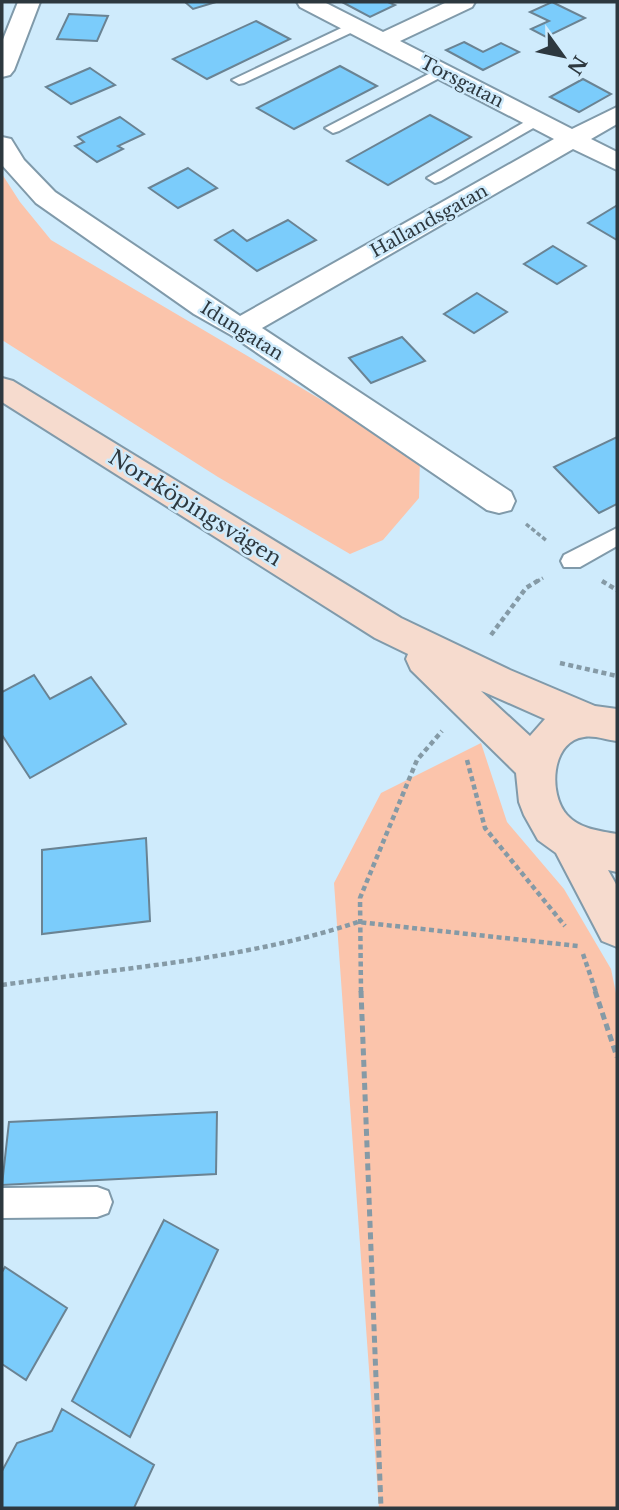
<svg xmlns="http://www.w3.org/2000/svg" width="619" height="1510" font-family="'Libre Baskerville',serif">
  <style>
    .green { fill: #fbc4ab }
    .building { fill: #7bccfb; stroke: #6a8393; stroke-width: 2 }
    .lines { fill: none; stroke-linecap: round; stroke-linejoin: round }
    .lane-casing { stroke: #809aaa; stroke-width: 4 }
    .street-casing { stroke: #809aaa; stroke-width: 4 }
    .secondary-casing { stroke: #809aaa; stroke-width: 4 }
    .path-far2 { stroke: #859aa6; stroke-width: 3.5; stroke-dasharray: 4.5 2.5; stroke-linecap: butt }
    .path-far1 { stroke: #859aa6; stroke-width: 4.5; stroke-dasharray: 5 3.5; stroke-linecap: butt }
    .path { stroke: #859aa6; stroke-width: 5; stroke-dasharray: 7 4.5; stroke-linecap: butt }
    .lane { fill: #fff; fill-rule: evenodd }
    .street { fill: #fff; fill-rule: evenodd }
    .secondary { fill: #f6dbce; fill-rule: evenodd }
    .labels { text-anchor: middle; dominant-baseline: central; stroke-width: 5; stroke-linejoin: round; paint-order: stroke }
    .far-street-label { font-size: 18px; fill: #2d383f; stroke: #cfebfc }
    .street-label { font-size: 21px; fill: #2d383f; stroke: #cfebfc }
  </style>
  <rect width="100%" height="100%" fill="#cfebfc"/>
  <path class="green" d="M2,174l18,28 31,38 369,218 -1,40 -36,42 -33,14 -132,-77 -216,-137z
    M481,743l26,79 57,67 47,80 6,29v510h-238l-45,-625 47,-90z"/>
  <path class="building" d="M185,2h31l-23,7z
    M342,2h46l7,3 -25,12z
    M552,2l33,16 -39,19 -15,-8 18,-8 -19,-9z
    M69,14l39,2 -11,25 -40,-2z
    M256,21l34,18 -83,40 -34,-20z
    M464,42l19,10 18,-9 18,9 -36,18 -37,-20z
    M340,66l37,20 -83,43 -37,-21z
    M90,68l25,17 -44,19 -25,-17z
    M583,79l28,15 -32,18 -29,-15z
    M430,115l41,22 -83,48 -41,-24z
    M120,117l24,17 -26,12 5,3 -26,13 -22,-16 9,-4 -6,-5z
    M188,168l29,20 -39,20 -29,-20z
    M616,206l1,1v33l-29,-17z
    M288,220l28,20 -59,31 -42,-31 18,-10 14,11z
    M553,246l33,20 -29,18 -33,-20z
    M477,293l30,19 -33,21 -30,-19z
    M402,337l23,24 -54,22 -22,-25z
    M617,437v67l-18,9 -45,-46z
    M34,675l16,24 41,-22 35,47 -96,54 -28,-43v-43z
    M146,838l4,83 -108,13v-84z
    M217,1112l-1,62 -214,11 7,-63z
    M164,1220l54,30 -88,187 -58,-36z
    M5,1267l62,41 -41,72 -24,-16v-92z
    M62,1409l92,56 -20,43h-132v-37l15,-28 35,-12z"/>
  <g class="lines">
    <g class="lane-casing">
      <path id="lane" d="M354,22l5,1v6l-115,54 -5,1 -7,-4z
        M442,67l7,4 -2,3 -108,57 -6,2 -8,-5z
        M537,115l5,2v6l-101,58 -6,2 -8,-5z
        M617,528v18l-37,21h-16l-3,-6 3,-6z
        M97,1187l11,4 4,11 -4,11 -11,4 -95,1v-30z"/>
    </g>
    <g class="street-casing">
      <path id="street" d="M18,2h22l-26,68 -4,5 -8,2v-35z
        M297,2h27l59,30 64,-30h28l-3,5 -72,34 172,88 45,-22v17l-26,15 26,13v18l-44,-21 -311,179 249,164 4,9 -4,9 -12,3 -12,-3 -256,-175 -37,-21 -158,-111 -34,-38v-28l9,2 13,21 31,32 185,124 314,-177 -254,-132z"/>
    </g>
    <g class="secondary-casing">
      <path id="secondary" d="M2,378l11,3 388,237 109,52 85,36 22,3v32c-10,-1 -23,-6 -33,-4 -33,4 -36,57 -17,78 13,14 32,16 50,19v38l-9,-2 9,16v61l-15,-6 -46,-88 -18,-13 -14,-25 -5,-13 -3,-29 -105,-103 -5,-11 2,-5 -33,-16 -373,-236zM481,691l3,1 61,27 -15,17z"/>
    </g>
    <path class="path-far2" d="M526,524l21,17
      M536,582l7,-4"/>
    <path class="path-far1" d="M602,581l15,9
      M491,635l35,-47 13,-8
      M560,663l57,13
      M467,760l18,68 80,98
      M583,954l13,38
      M2,985c118,-17 242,-25 356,-63l220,24
      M361,992l-1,-94 57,-138 25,-29"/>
    <path class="path" d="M361,991l20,517
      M595,991l22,66"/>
    <use href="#lane" class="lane"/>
    <use href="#street" class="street"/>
    <use href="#secondary" class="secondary"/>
  </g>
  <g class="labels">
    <g class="far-street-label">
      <text transform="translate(462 82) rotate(27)">Torsgatan</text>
      <text transform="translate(429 221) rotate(-29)">Hallandsgatan</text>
      <text transform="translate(242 331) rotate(32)">Idungatan</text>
    </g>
    <g class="street-label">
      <text transform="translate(195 508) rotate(32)">Norrköpingsvägen</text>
    </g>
  </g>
  <rect width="619" height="1510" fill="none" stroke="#2d383f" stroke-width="7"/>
  <g transform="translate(563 56) rotate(123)" stroke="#cfebfc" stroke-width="5" paint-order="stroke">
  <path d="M0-5L12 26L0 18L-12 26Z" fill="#2d383f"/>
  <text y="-10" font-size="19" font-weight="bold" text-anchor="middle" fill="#2d383f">N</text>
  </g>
</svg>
